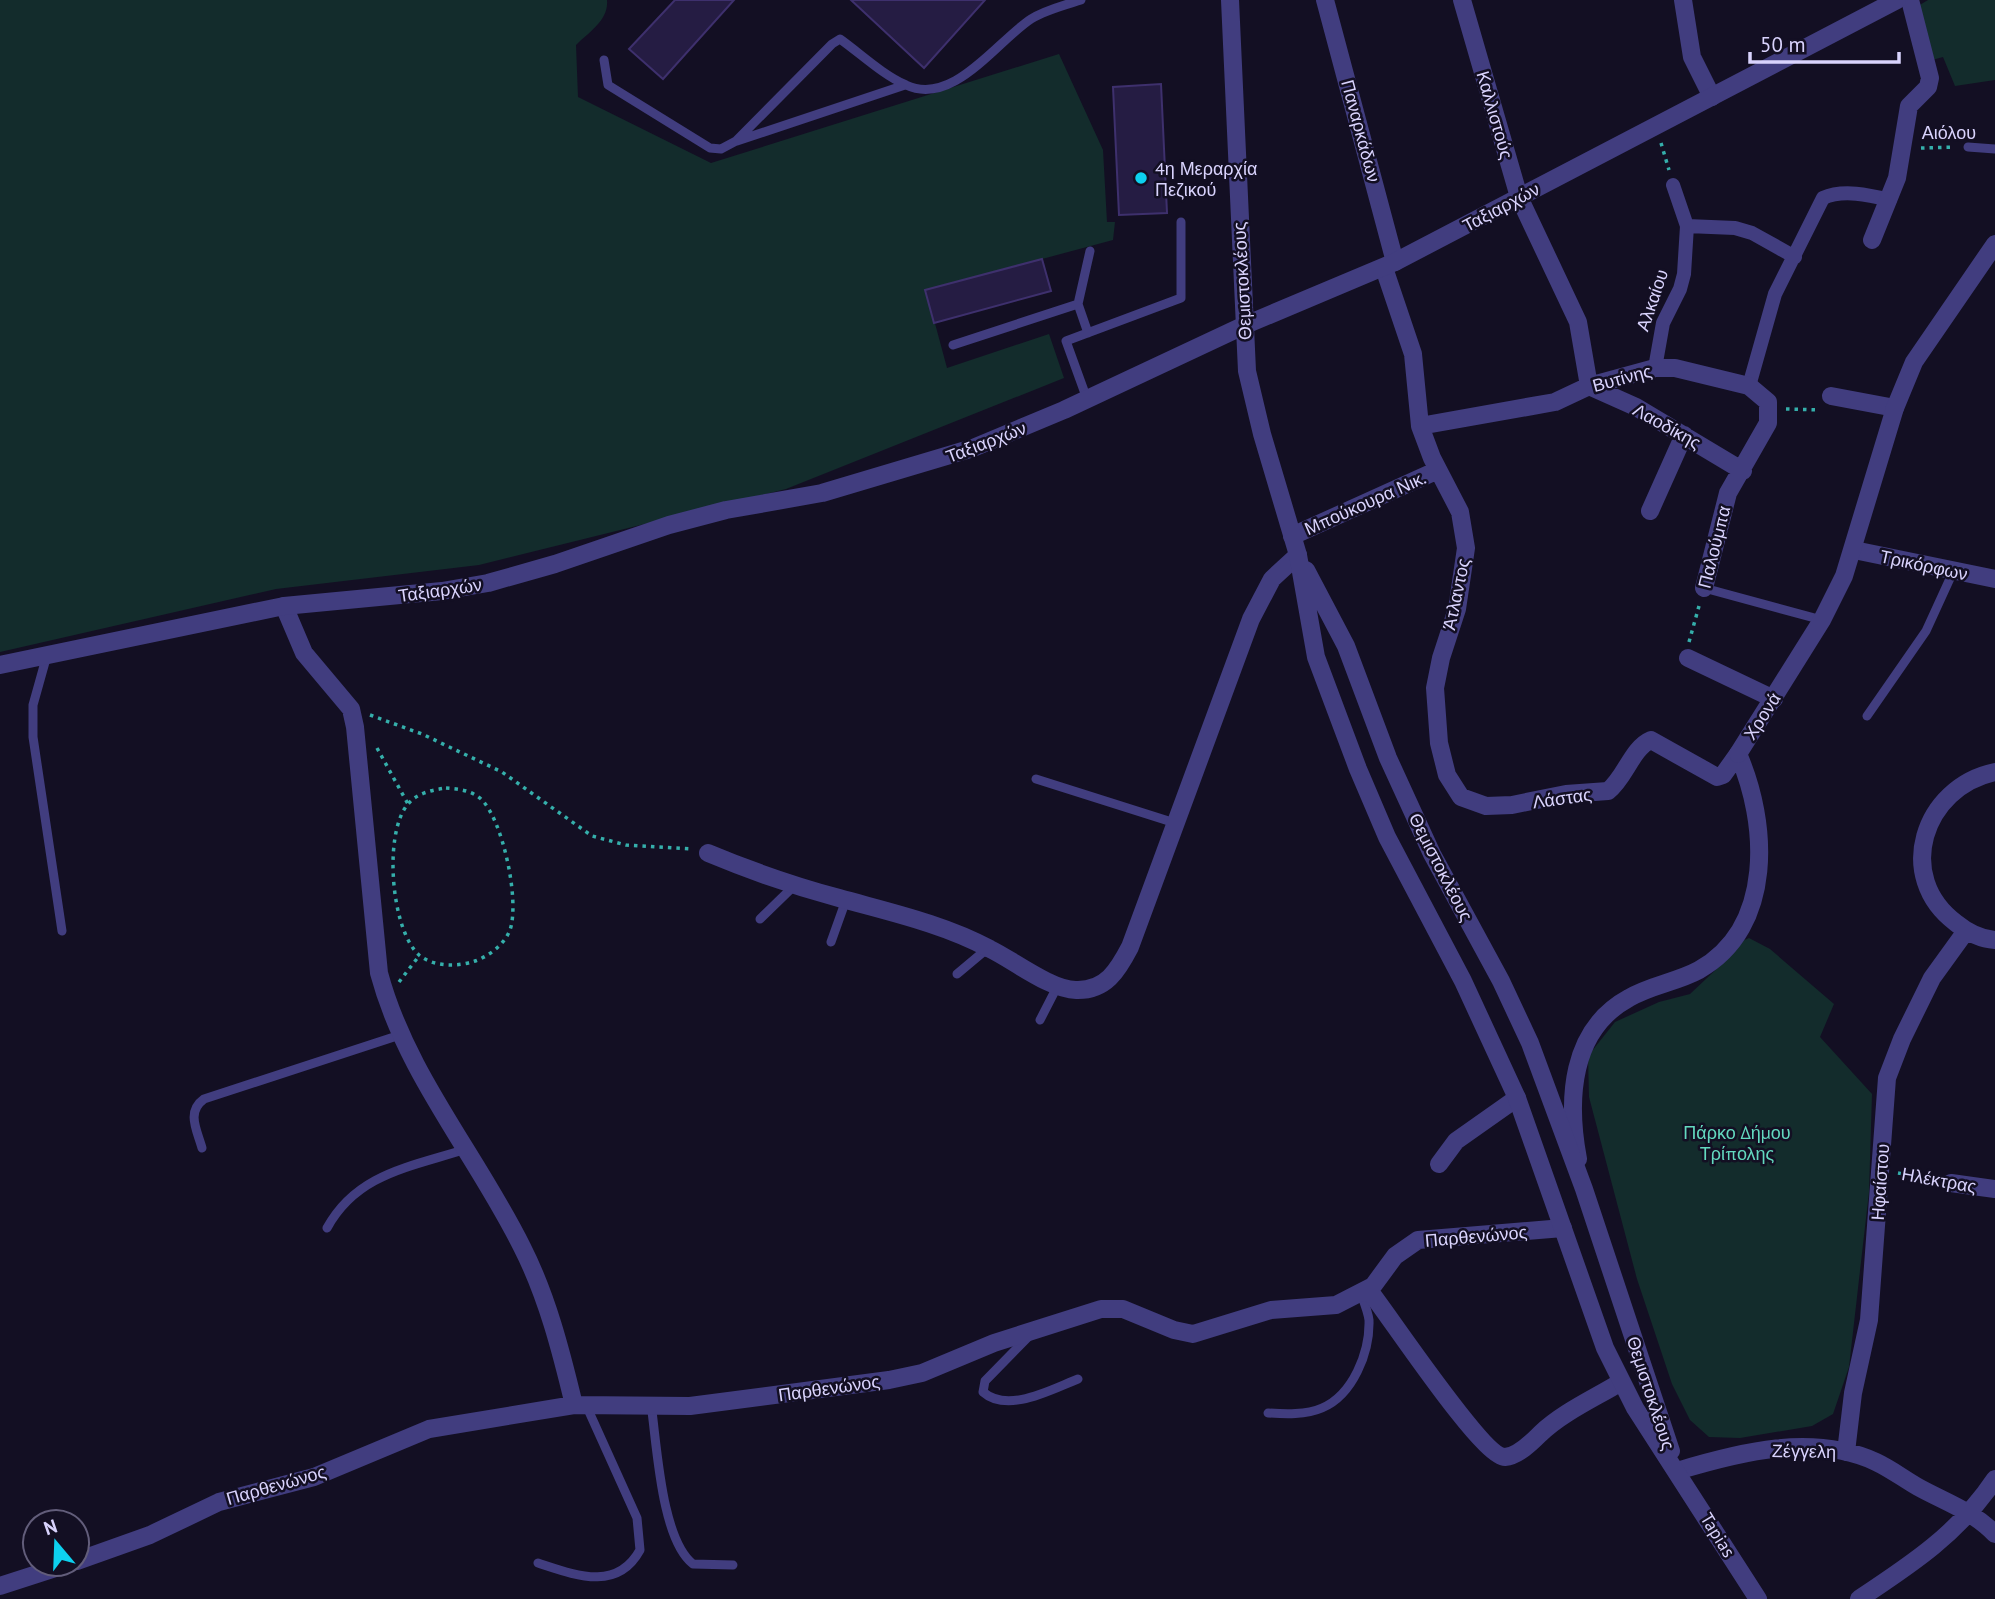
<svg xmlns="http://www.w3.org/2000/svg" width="1995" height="1599" font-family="'PT Sans',sans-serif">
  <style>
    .green { fill: #132c2c }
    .building { fill: #251c43; stroke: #3e306d; stroke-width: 2 }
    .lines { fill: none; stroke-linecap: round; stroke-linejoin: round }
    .path { stroke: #35afab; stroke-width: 3.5; stroke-dasharray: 3.5 5; stroke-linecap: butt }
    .service { stroke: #413d7f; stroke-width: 9 }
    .pedestrian { stroke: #413d7f; stroke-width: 14 }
    .minor { stroke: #413d7f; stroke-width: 18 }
    .tertiary { stroke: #413d7f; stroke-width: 18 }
    .poi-dot { fill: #0dd1ef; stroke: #130f23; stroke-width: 2.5 }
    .labels { text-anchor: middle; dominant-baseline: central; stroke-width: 5; stroke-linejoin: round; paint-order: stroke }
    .street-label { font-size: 18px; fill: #d9d3fd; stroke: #130f23 }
    .poi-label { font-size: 18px; fill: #d9d3fd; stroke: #130f23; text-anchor: start }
    .park-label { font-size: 18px; fill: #63d9bf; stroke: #130f23 }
  </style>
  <rect width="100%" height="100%" fill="#130f23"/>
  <path class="green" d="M0,0h607c2,20 -18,32 -31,45l2,52 133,66 348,-109 44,96 4,72h8l-2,18 -187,50 21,78 102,-34 15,44 -278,111 -307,76 -203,24 -276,63z
    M1928,0h67v80l-40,6 -12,-29 -11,3 -14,-54z
    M1749,938l21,11 64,55 -14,33 52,57 -3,98 -20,175 -16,47 -21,12 -72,12 -31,-1 -19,-17 -18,-36 -35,-105 -48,-182 -1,-41 27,-34 44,-20 31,-8 34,-32 14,-19z"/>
  <path class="building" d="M675,0h59l-71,79 -34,-30z
    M851,0h134l-61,68z
    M1161,84l6,129 -48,2 -6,-128z
    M1042,259l9,32 -117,32 -9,-33z"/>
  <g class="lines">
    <path class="path" d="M1661,143l8,27
      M1921,148l34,-1
      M1786,409l34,1
      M1689,642l10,-36
      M370,715l52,19 80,38 90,64 34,9 66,4
      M377,748l31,56
      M446,788c12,1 25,2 35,11 22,21 39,102 29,131 -6,15 -21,26 -35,31 -17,6 -42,6 -56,-6 -28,-25 -36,-122 -11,-151 9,-11 24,-14 38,-16z
      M399,982l20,-26
      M1898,1173l37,7"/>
    <path class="service" d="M604,60l4,25 102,63 11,1 15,-8 96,-97 8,-5c21,15 43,36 66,46 47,22 90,-43 125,-66 14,-9 34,-14 50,-19
      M737,141l168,-56
      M1968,147l27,2
      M1088,333l-10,-29 12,-53
      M953,345l125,-41
      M1087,399l-21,-58 115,-43v-76
      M1704,588l118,32
      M47,655l-14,50v32l29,194
      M1867,716l59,-85 27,-59
      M1036,779l139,44
      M760,919l35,-34
      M831,942l15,-42
      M957,974l31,-26
      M1040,1020l18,-35
      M202,1148c-5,-18 -16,-36 2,-49l196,-64
      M327,1228c30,-55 84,-61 139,-79
      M1030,1335l-45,46 -2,11c25,22 69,-3 95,-13
      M651,1404c6,40 10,135 42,160l40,1
      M1268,1413c17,1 38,2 54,-5 31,-13 48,-56 47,-88 -1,-8 -5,-18 -8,-26
      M538,1563c37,12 79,29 102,-13l-3,-32 -51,-113"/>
    <path class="pedestrian" d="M1687,226l48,2 17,5 43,24
      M1655,368l8,-45 17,-34 4,-15 3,-48 -14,-41
      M1749,386l26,-92 48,-96c20,-9 46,-3 67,2"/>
    <path class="minor" d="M1325,0l70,262
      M1462,0l57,197 59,125 11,64 47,21 107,64
      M1683,0l9,57 20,40
      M1872,240l25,-62 12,-72 19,-19 2,-9 -20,-78
      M1384,268l29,86 7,72 12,32 28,54 6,36 -9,61 -16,49 -6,30 4,55 8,32 14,22 25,9 26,-1 54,-11 42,-3c17,-13 24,-43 43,-51l66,37 6,-2 15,-21
      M1831,396l64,12
      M1420,426l135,-24 34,-16 66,-18h20l74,18 19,16v21l-40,70 -24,95
      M1650,511l34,-76
      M1292,536l146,-66
      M1854,550l141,29
      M284,606l20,47 47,56 4,18 24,246c27,101 97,181 143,274 25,49 39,104 52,158
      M1688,658l86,41
      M1995,772c-72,15 -101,105 -39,151 11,9 25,16 39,17
      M708,853c43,18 86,33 131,45 50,14 105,26 151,51 23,11 61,41 86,41 30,1 42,-20 54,-43l121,-328 21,-40 26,-24
      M1578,1159c-11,-59 -8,-129 51,-161 22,-13 48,-16 70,-28 76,-43 69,-148 39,-216
      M1439,1164l17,-23 61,-43
      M1951,1183l44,6
      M1368,1289c21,26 114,168 137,168 13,-1 27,-15 35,-23 23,-22 55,-36 81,-52
      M1846,1452l7,-59 16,-73 18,-242 15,-39 30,-61 34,-47
      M1677,1471c63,-19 136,-38 199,-9 15,7 28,17 42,25 27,15 55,24 77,47
      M77,1561l73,-26 69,-33 95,-25 115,-48 145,-24 116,1 199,-26 33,-7 72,-30 107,-34h22l51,21 19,4 78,-24 65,-5 37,-19 22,-30 23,-16 145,-12
      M0,1586l68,-22
      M1859,1599c53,-35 100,-66 136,-120"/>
    <path class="tertiary" d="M1230,0l17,371 15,63 36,121 18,102 42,112 29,68 76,144 54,117 88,250 30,60 123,191
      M1306,570l40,76 42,112 44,96 69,127 29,62 54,146 87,262
      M0,665l284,-59 158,-15 46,-8 67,-19 114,-39 57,-15 96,-17 151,-45 91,-38 179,-84 152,-64 502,-262
      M1738,754l84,-134 22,-44 51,-168 19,-46 81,-118"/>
  </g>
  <circle class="poi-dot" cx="1141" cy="178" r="7"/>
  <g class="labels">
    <g class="street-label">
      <text transform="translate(1495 115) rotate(74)">Καλλιστούς</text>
      <text transform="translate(1361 131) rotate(75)">Παναρκάδων</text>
      <text x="1949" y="132">Αιόλου</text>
      <text transform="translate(1501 207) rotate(-28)">Ταξιαρχών</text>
      <text transform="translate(1242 281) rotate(-93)">Θεμιστοκλέους</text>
      <text transform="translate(1652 300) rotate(-71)">Αλκαίου</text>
      <text transform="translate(1622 378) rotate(-15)">Βυτίνης</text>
      <text transform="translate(1667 426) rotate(29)">Λαοδίκης</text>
      <text transform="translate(986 442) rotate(-21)">Ταξιαρχών</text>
      <text transform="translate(1365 503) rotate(-24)">Μπούκουρα Νικ.</text>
      <text transform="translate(1714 547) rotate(-76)">Παλούμπα</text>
      <text transform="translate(1924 565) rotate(12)">Τρικόρφων</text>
      <text transform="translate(440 590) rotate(-8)">Ταξιαρχών</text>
      <text transform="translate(1456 594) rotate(-78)">Άτλαντος</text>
      <text transform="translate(1762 716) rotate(-57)">Χρονά</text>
      <text transform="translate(1562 798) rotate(-8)">Λάστας</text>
      <text transform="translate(1441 867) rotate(63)">Θεμιστοκλέους</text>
      <text transform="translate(1939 1180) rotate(10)">Ηλέκτρας</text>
      <text transform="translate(1880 1182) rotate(-86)">Ηφαίστου</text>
      <text transform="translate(1476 1236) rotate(-5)">Παρθενώνος</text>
      <text transform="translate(829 1388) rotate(-8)">Παρθενώνος</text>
      <text transform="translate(1651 1393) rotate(72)">Θεμιστοκλέους</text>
      <text transform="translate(1804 1451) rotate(1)">Ζέγγελη</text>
      <text transform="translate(276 1485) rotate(-16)">Παρθενώνος</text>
      <text transform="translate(1718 1535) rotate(58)">Tapias</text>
    </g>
    <g class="poi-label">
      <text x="1155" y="168">4η Μεραρχία<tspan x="1155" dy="21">Πεζικού</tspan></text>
    </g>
    <g class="park-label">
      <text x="1737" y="1132">Πάρκο Δήμου<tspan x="1737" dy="21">Τρίπολης</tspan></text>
    </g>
  </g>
  <g transform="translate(56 1543) rotate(341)"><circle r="33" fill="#130f23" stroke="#625d7a" stroke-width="2"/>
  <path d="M0-5L12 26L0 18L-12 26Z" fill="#0dd1ef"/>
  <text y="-10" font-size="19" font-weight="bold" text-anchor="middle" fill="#d9d3fd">N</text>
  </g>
  <path d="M1750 52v10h149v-10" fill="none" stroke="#d9d3fd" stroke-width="3.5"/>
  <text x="1760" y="52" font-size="21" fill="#d9d3fd" stroke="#130f23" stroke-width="5" paint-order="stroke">50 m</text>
</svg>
